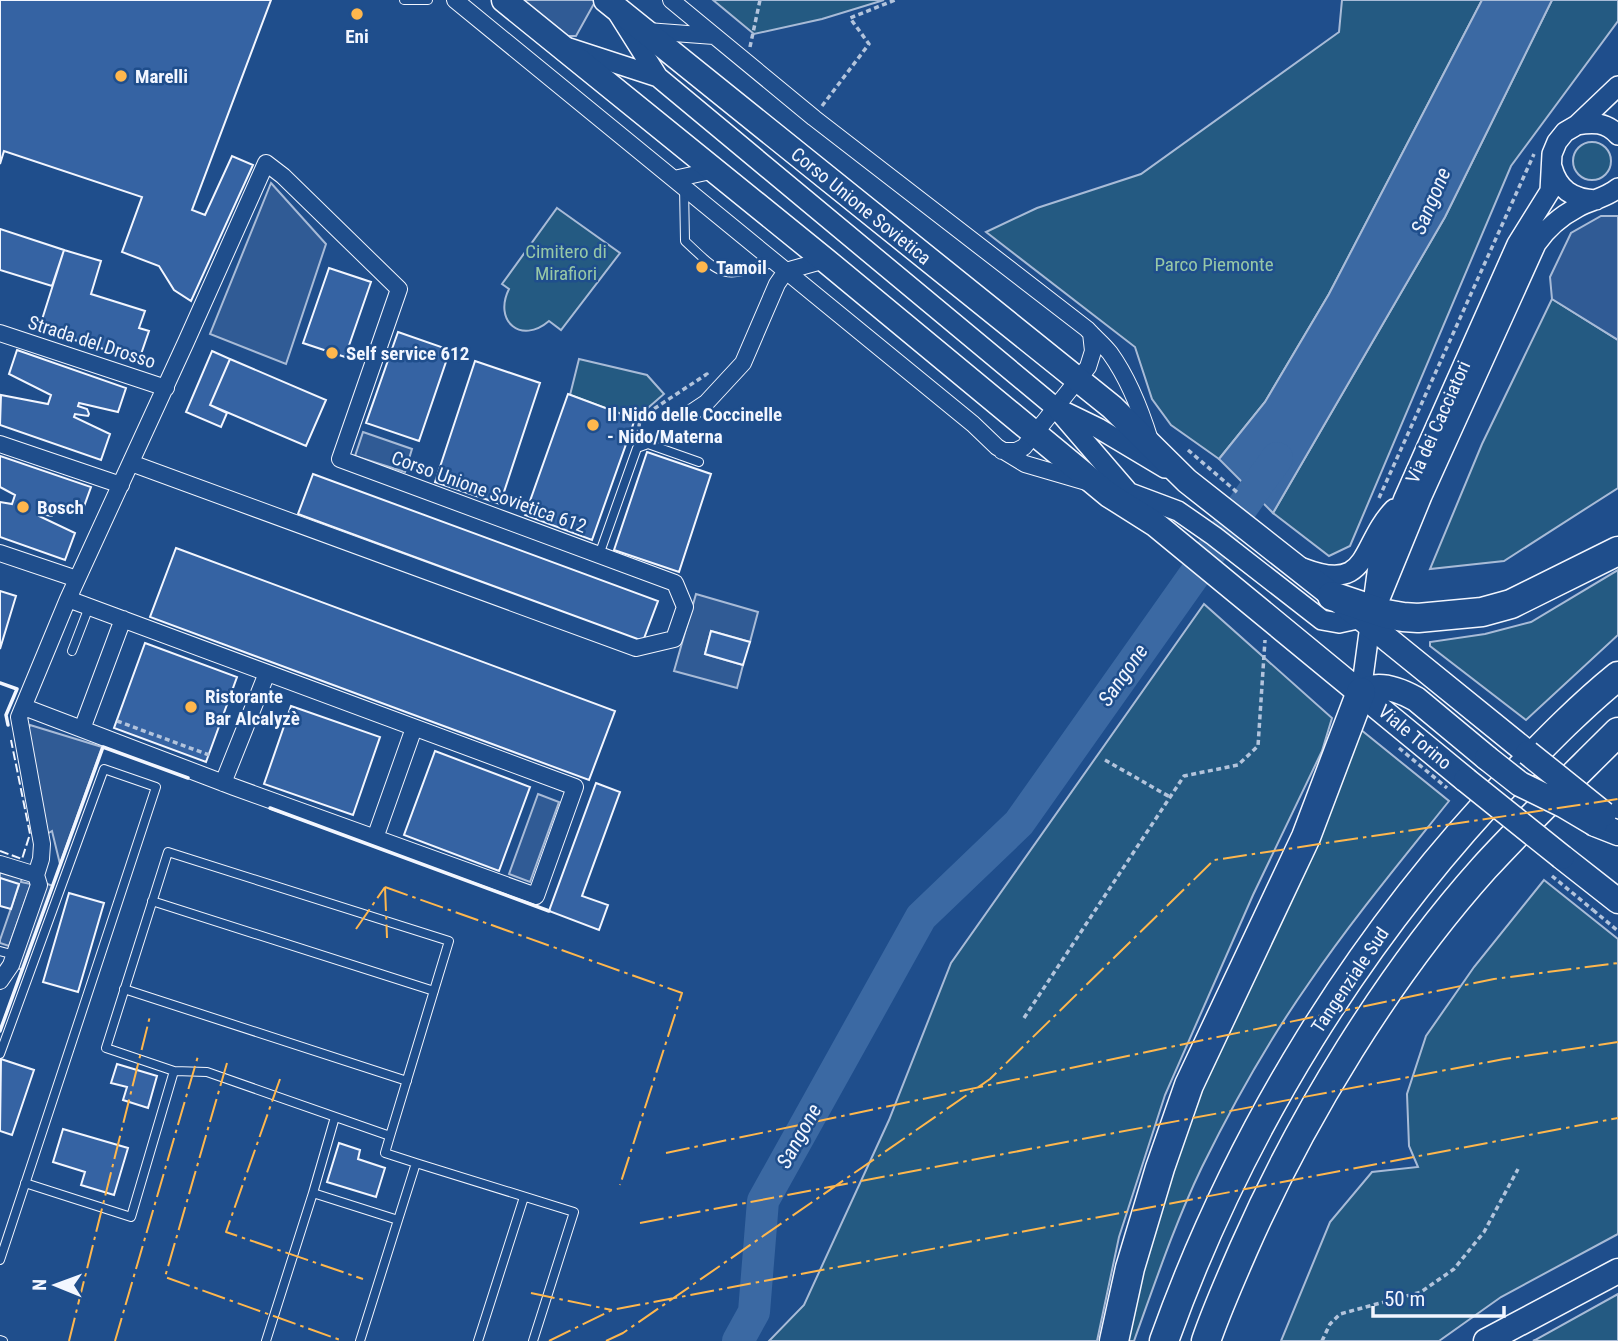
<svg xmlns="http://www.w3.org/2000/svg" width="1618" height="1341" font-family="'Roboto Condensed',sans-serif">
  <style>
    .green { fill: #245a82; stroke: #a8bbd7; stroke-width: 2 }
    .parking { fill: #305b95; stroke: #a8bbd7; stroke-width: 2 }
    .water { fill: #3b69a3; stroke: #a8bbd7; stroke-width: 2 }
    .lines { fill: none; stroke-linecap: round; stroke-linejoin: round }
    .river { stroke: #3b69a3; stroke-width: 32 }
    .building { fill: #3563a3; stroke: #f2f6ff; stroke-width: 2 }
    .service-casing { stroke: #f2f6ff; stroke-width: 10 }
    .minor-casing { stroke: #f2f6ff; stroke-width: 18 }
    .tertiary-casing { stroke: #f2f6ff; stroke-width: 22 }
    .primary-casing { stroke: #f2f6ff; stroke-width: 27 }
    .motorway-casing { stroke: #f2f6ff; stroke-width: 31 }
    .path { stroke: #b3c4dc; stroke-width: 3.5; stroke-dasharray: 5 3.5; stroke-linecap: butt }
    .service { stroke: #1f4e8c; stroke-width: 8 }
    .minor { stroke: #1f4e8c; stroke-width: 16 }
    .tertiary { stroke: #1f4e8c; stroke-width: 19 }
    .primary { stroke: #1f4e8c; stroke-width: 24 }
    .motorway { stroke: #1f4e8c; stroke-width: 28 }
    .primary-bridge-casing { stroke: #f2f6ff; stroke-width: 27; stroke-linecap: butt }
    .path-bridge { stroke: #b3c4dc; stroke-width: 3.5; stroke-dasharray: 5 3.5; stroke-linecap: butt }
    .primary-bridge { stroke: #1f4e8c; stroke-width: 24 }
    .fence { stroke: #f2f6ff; stroke-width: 2; stroke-dasharray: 9 3.5; stroke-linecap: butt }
    .wall { stroke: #f2f6ff; stroke-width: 3.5 }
    .power { stroke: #ffb74d; stroke-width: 2; stroke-dasharray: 24 5 3.5 5; stroke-linecap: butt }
    .poi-dot { fill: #ffb74d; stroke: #1f4e8c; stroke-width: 2.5 }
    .labels { text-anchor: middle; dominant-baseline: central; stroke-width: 5; stroke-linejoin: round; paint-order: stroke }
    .poi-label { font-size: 19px; font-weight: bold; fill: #f2f6ff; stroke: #1f4e8c; text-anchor: start }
    .street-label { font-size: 19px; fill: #f2f6ff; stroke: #1f4e8c }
    .park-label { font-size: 19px; fill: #97c8a6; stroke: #1f4e8c }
    .water-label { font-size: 21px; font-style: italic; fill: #f2f6ff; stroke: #1f4e8c }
  </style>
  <rect width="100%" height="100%" fill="#1f4e8c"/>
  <path class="green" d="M713,0h171l-62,19 -68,15z
    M1342,0h140l-153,294 -64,108 -46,57 -48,-34 -19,-26 -17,-52 -149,-115 51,-24 104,-34 198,-142z
    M1552,0h66v21l-107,145 -161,380 -21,10 -56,-43 172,-296z
    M1573 161a19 19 0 1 1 38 0a19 19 0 1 1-38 0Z
    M557,208l63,45 -59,77 -12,-9c-28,24 -56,0 -40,-32l-7,-5z
    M1552,299l66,41v148l-114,73 -74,8 52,-125z
    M579,359l68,16 17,19 -29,25 -65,-24z
    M1618,570v65l-92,85 -96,-74v-4l55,-8 46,-12z
    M1204,604l128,114 -10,33 -69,144 -88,200 -46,142 -22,104h-328l35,-36 85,-185 62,-157z
    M1360,729l89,72c-48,60 -97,119 -140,182 -40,57 -76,121 -107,184 -27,56 -47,116 -68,174h-7l23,-99 61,-183z
    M1544,880l74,59v295l-117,63 -62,44h-158l49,-119 42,-50 46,-5 -9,-21 -2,-52 19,-58 48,-69z
    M1618,1294v47h-85l2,-1z"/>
  <path class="parking" d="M519,0h77l-20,36h-13z
    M271,183l55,61 -40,120 -76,-30z
    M1601,216h17v124l-66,-41 -2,-22 21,-44z
    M363,432l49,17 -7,23 -50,-16z
    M696,594l62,18 -8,30 -39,-11 -6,23 38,11 -6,23 -63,-17z
    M30,725l72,22 -42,117 -8,-33 -5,3 -19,-103z
    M538,794l21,8 -29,80 -21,-8z
    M0,869l22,8 -1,5 10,2 -22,62 -9,-3v-3l19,-55 -19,-7z
    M45,883l8,3 -31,84 -6,-3z"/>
  <path class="water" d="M1482,0h70l-107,217 -172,296 -54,-54 46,-57 64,-108z"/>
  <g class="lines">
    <path class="river" d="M738,1341l16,-29 9,-111 158,-284 98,-94 258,-365"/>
  </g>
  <path class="building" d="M0,0h271l-79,210 13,5 27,-59 21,9 -62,136 -17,-11 -15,-24 -37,-14 20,-55 -138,-46 -4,13z
    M0,229l64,21 -12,36 -52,-16z
    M64,250l37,11 -10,33 54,17 -6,17 10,3 -10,29 -100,-31z
    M329,268l42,14 -26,75 -42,-14z
    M398,332l52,18 -31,91 -53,-18z
    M17,350l109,38 -8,24 -39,-9 -1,3 9,3 2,5 -1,2 -13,-2 -1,3 36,17 -9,26 -101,-35 1,-30 47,9 3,-9 -42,-21z
    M212,351l18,8 -20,46 17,8 -6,14 -35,-15z
    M230,359l96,41 -20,46 -96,-41z
    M475,361l65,22 -40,121 -65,-22z
    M568,394l67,25 -43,121 -67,-25z
    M647,452l64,22 -32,98 -65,-22z
    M0,456l91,31 -9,25 -39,-9 -1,3 9,2 3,5 -2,3 -12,-2 -1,2 36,17 -10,27 -65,-23v-35l12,2 3,-9 -15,-8z
    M313,474l345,127 -15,40 -345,-127z
    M176,548l439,163 -26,69 -439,-163z
    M0,591l16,5 -16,53z
    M711,631l39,11 -7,23 -38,-11z
    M145,643l92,34 -31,85 -92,-34z
    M291,706l89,31 -27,78 -89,-31z
    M435,751l95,36 -31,84 -95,-36z
    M596,783l24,9 -38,104 26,9 -9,25 -50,-19z
    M0,878l19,6 -8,25 -11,-3z
    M69,893l35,10 -26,89 -35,-10z
    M1,1059l33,11 -22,65 -12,-4z
    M117,1064l40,12 -9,32 -25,-8 4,-13 -16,-4z
    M63,1129l65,19 -14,47 -33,-10 4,-13 -32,-10z
    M339,1143l21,7 -2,9 27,9 -9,29 -49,-15z"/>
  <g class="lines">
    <g class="service-casing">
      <path id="service" d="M404,0h24
        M684,187l1,54c40,38 37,37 90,21
        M599,555l38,-107 11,-4 51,18
        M72,651l17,-44
        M152,901l282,90
        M0,951l15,4
        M124,989l283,92
        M0,1054l104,-285 52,18 -156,473
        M390,1136l-183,-64 -33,-1 -68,-23 62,-196 281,89 -59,195 -5,17 31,10
        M25,1183l106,34 43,-146
        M313,1193l22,-76
        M0,1340l3,1
        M266,1341l47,-148 85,27 18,-57 158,49 -41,129
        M360,1341l38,-121
        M478,1341l46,-144"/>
    </g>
    <g class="minor-casing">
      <path id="minor" d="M455,0l518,424 24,23 28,17 65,19
        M671,0l143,118 273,211c7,8 16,15 23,24 18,25 31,58 40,87
        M647,31l67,5
        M674,179l41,-9
        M0,333l166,55
        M691,413l15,-10 37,-40 34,-79 9,-13 39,-11
        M0,444l121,41
        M1002,451h14l8,-4 64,-80 5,-16 -2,-18
        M0,553l77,26
        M24,707l210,80 302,109 39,-109 -507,-188
        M82,729l41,-110
        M223,783l44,-110
        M375,838l39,-110
        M0,864l36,11 5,-16 1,-15 -23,-127 49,-118 118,-257 80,-179 17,13 116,113 -59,170 335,124 10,24 -11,32 -38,9 -505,-185
        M0,981l11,-16 28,-80 -3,-10"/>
    </g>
    <g class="tertiary-casing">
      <path id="tertiary" d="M619,15l39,62 398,331 81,94
        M569,48l89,29
        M1577,125c16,-3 29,-3 41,10
        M1552,167c6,22 20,32 44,33
        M1063,411l35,17 67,40
        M1130,493l48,18 36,25 108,84 17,3 23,-5 10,-9 9,-13 41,-100 114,-252c10,-15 25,-28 42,-37 13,-7 28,-9 40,-19
        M1303,568c68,26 56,-23 91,-59
        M1361,692l17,-126 26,-68 113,-254 33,-53 2,-37 5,-12 8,-10 12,-7 41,-39"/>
    </g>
    <g class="primary-casing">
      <path id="primary" d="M504,0l321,260 284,235 46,29 311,256
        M606,0l506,407 75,74 183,144 158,128
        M1361,692c17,-11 39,-2 55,7l71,59
        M1595,824l23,9
        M1562,857l56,44
        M1486,1341l132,-70"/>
    </g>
    <g class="motorway-casing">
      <path id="motorway" d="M1332,596l54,18 17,3 15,1 64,-6 29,-8 107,-53
        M1114,1341l16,-73 30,-100 29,-83 117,-248 55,-145
        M1164,1341c75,-210 196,-406 351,-567 33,-34 66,-68 103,-98
        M1206,1341c11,-32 25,-63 38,-93 57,-130 145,-274 240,-380 43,-47 89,-91 134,-136"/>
    </g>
    <path class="path" d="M750,47l10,-47
      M822,106l47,-62 -19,-26 45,-18
      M638,435l2,-17 67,-44 1,3
      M1188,450l50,43
      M1379,498l155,-344
      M117,721l92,34
      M1105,760l65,37
      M1593,910l25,21
      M1024,1018l160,-242 54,-11 20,-19 7,-106
      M1322,1341l8,-17 10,-10 81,-22 33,-23 30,-37 34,-63"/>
    <use href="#service" class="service"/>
    <use href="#minor" class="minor"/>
    <use href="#tertiary" class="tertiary"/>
    <use href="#primary" class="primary"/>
    <use href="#motorway" class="motorway"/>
    <g class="primary-bridge-casing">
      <path id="primary-bridge" d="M1528,753l76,61
        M1487,758l33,26 43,21 32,19
        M1466,780l96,77"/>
    </g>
    <path class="path-bridge" d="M1399,748l48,40
      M1552,876l41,34"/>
    <use href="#primary-bridge" class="primary-bridge"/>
    <path class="fence" d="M0,851l22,8 8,-25 -19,-94"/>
    <path class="wall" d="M0,683l17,6 -11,26 2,10
      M270,808l279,103
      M0,1031l103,-284 85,31"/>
    <path class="power" d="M385,887l297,106 -62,192
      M385,887l2,51
      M356,929l29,-42
      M227,1063l-62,214 178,64
      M280,1079l-54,153 137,47
      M666,1153l828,-174 124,-16
      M640,1223l864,-164 114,-17
      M531,1293l81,17
      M69,1341l81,-325
      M115,1341l83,-285
      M549,1341l63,-31 1006,-192
      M606,1341l17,-8 367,-254 224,-219 404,-61"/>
  </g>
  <g class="poi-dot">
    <circle cx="357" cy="14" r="7"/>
    <circle cx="121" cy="76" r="7"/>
    <circle cx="702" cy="267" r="7"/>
    <circle cx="332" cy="353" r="7"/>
    <circle cx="593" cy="425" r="7"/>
    <circle cx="23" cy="507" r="7"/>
    <circle cx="191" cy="707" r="7"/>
  </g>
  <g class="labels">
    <g class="poi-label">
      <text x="357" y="36" text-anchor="middle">Eni</text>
      <text x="135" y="76">Marelli</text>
      <text x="716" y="267">Tamoil</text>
      <text x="346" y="353">Self service 612</text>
      <text x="607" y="414">Il Nido delle Coccinelle<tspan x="607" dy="22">- Nido/Materna</tspan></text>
      <text x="37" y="507">Bosch</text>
      <text x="205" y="696">Ristorante<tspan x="205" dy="22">Bar Alcalyzè</tspan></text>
    </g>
    <g class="street-label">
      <text transform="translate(861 206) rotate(39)">Corso Unione Sovietica</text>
      <text transform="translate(92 342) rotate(18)">Strada del Drosso</text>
      <text transform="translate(1438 422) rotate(-66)">Via dei Cacciatori</text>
      <text transform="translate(489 492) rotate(20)">Corso Unione Sovietica 612</text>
      <text transform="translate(1415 737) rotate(40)">Viale Torino</text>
      <text transform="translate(1350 980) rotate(-56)">Tangenziale Sud</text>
    </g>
    <g class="park-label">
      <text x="566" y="251">Cimitero di<tspan x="566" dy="22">Mirafiori</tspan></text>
      <text x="1214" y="264">Parco Piemonte</text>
    </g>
    <g class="water-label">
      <text transform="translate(1431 201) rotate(-67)">Sangone</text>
      <text transform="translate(1123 675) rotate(-55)">Sangone</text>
      <text transform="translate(799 1136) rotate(-61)">Sangone</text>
    </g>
  </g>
  <g transform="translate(56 1285) rotate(271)" stroke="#1f4e8c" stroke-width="5" paint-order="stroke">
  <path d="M0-5L12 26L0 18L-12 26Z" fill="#f2f6ff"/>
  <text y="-10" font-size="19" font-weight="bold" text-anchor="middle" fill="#f2f6ff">N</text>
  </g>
  <path d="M1373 1306v10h131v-10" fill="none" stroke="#f2f6ff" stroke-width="3.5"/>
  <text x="1384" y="1306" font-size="21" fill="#f2f6ff" stroke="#1f4e8c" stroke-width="5" paint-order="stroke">50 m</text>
</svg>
